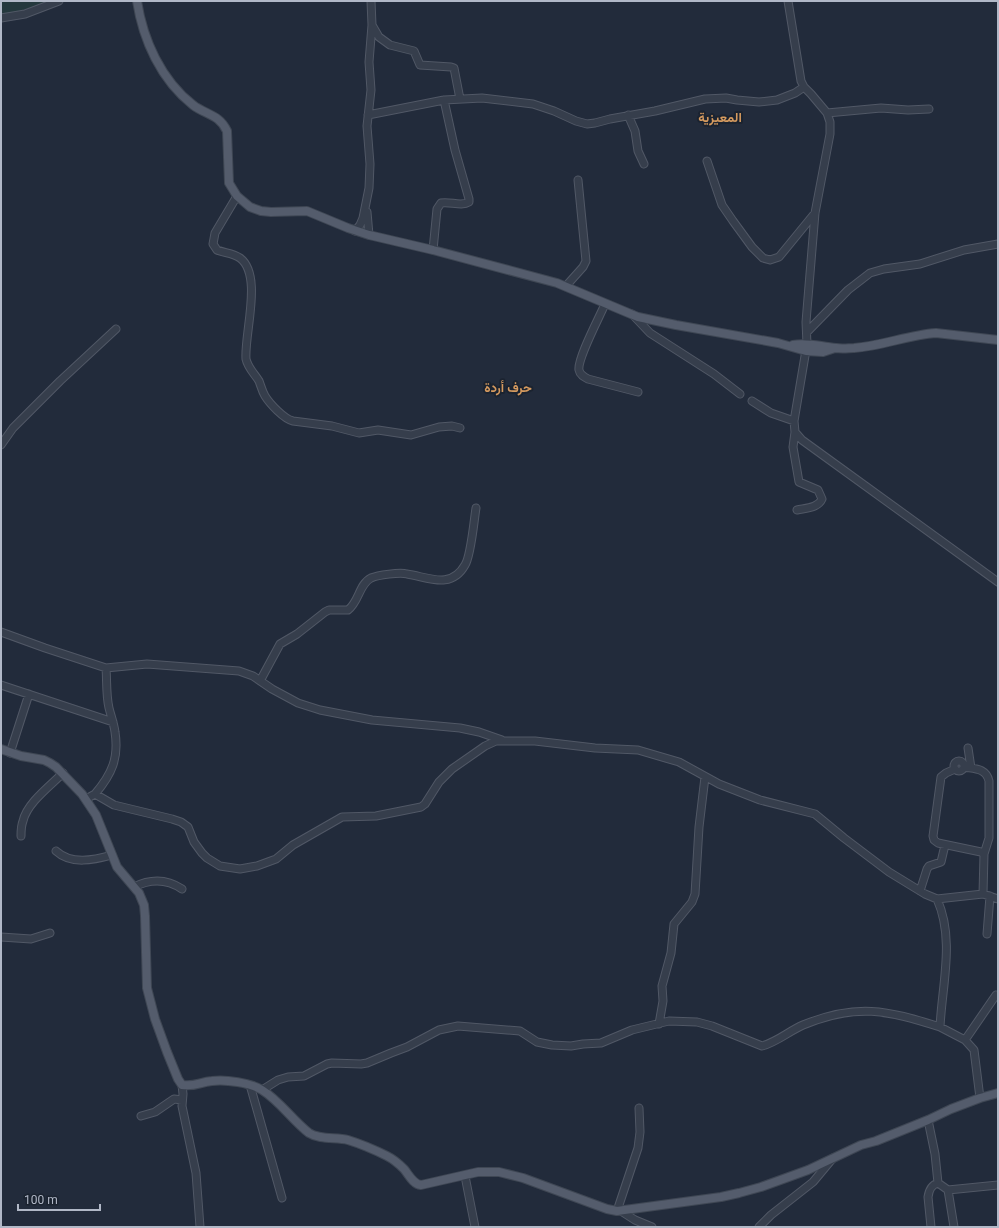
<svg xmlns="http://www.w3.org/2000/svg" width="999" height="1228" font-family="Roboto,Vazirmatn,sans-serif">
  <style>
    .grass { fill: #24383d }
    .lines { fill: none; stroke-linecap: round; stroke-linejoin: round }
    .minor-casing { stroke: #515866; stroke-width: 9 }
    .major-casing { stroke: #3f4754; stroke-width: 10 }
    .minor { stroke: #363e4c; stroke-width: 7 }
    .major { stroke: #545c6c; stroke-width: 8 }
    .labels { text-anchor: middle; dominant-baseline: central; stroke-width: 4; stroke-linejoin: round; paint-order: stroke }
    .quarter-label { font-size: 13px; font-weight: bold; fill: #d59a5f; stroke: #1b2330 }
  </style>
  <rect width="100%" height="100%" fill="#222b3b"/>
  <path class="grass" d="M1,1h46c-14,7 -30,15 -46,14z"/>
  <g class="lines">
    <g class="minor-casing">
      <path id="minor" d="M788,1l13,80 3,6 7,7 16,19 3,9v12l-15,79 -9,109 1,22 -13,77 1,11 7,8 196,142
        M1,18l24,-4 34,-13
        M372,25l7,12 11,8 24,6 6,14 31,2 3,1 6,31
        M827,113l54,-5 27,2 21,-1
        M368,115l76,-15 38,-2 51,6 21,7 22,10 11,3 8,-1 15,-4 45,-8 50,-12 21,-1 11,2 22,2 18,-2 18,-7 9,-6
        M628,115l7,16 3,20 6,13
        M707,161l15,44 11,16 19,26 11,11 7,2 9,-3 36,-44
        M237,196l-22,37 -2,11 4,6c7,3 16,3 23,8 23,17 4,76 6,101 2,9 8,14 13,22 2,5 3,10 6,15 5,8 19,23 28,25l39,5 27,7 19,-3 33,5 28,-8 13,-1 8,2
        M367,212l2,23
        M355,231l5,-6 3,-7 6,-30 1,-24 -3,-38 4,-36 -2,-28 3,-37 -1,-24
        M433,250l4,-41 4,-6c9,-2 20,4 28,-1v-3l-14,-49 -11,-50
        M566,286l17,-19 3,-6 -8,-81
        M605,304c-5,12 -28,55 -26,66 1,5 5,7 9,9l50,13
        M632,314l18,19 64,41 26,20
        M807,332l41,-42 22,-17 14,-4 36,-5 44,-14 34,-6
        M752,401l19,12 23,8
        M795,432l-2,15 6,35 19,8 4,9c-4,9 -16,9 -25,11
        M1,445l12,-17 47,-47 56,-52
        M1,632l44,16 61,20 41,-4 92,7 14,5 19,13 26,14 22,7 52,10 88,8 19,4 23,8
        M260,681l20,-37 17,-10 28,-22 4,-2h19c11,-8 11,-26 23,-32 7,-3 29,-6 36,-4 21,3 44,16 58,-9 6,-9 9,-45 11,-57
        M1,685l112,37
        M968,748l3,20
        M10,753l19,-59
        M954 766a5 5 0 1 1 10 0a5 5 0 1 1-10 0Z
        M964,767c11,2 22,1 25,14v57l-5,16 -1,40
        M955,769l-9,4 -5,4 -8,59 1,4 4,3 43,9 3,2
        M95,794c17,-20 24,-36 20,-62 -1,-8 -4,-16 -6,-24 -3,-13 -2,-27 -3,-40
        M86,799l9,-5 19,11 58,14 9,3 7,5 6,15 8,11 5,5 13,8 20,3 17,-3 19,-7 17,-14 49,-28 34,-1 45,-9 4,-3 14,-22 13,-13 33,-23 11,-5h39l60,7 43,2 41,12 40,22 41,16 55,14 29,24 45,34 36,22 12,5 46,-5 15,5
        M21,836c0,-5 0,-10 2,-15 4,-18 27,-35 40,-48
        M56,851c15,14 38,9 56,4
        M134,887c16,-8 33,-8 48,2
        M920,891l7,-22 2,-3 12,-4 4,-17
        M937,899c18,40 5,86 3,128l25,13 9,10 6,48
        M987,934l3,-38
        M1,937l30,2 19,-6
        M659,1024l4,-23 -1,-15 9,-33 3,-29 18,-22 3,-8 4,-67 6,-50
        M965,1040l31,-45
        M182,1085l1,9 -1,12 14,67 4,54
        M250,1085l32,113
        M262,1090l16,-10 10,-3 16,-1 23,-12 5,-1 29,1 6,-1 24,-10 16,-6 32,-17 19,-4 62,5 17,11 15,3 19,1 12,-2 18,-1 31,-13 37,-9 28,1 15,4 50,20c15,-4 27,-15 41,-21 54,-22 83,-15 137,2
        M141,1116l14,-4 19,-13 8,1
        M928,1120l7,34 3,29
        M465,1176l10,51
        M938,1183l10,7 6,37
        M948,1190l50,-5
        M617,1211l21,-63 2,-16 -1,-24
        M621,1211l14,9 17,7
        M759,1227l12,-12 42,-33 20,-24
        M931,1227l-3,-30c1,-7 3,-12 10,-14"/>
    </g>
    <g class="major-casing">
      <path id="major" d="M137,1c6,39 24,79 56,104 13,10 26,9 34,26l2,52 8,13 13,11 11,4 10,1 36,-1 41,17 21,7 64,15 124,33 81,34 38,8 102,18 28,8 17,1 12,-4
        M793,345c15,-3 28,2 43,3 6,1 13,0 18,0 28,-2 54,-13 82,-15l62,7
        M1,749l20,7 23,4 6,3 6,4 26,27 14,21 21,52 22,26 5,12 1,11 2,72 8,31 12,33 11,27 4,6c13,2 18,-3 30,-4 13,-2 39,2 50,9 18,11 30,30 47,43 11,7 27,4 39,7 13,4 27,10 39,16 6,3 12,8 17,13 5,6 9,15 17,16l57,-13h21l24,6 84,31 10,2 104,-14 18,-4 22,-6 47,-17 53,-25 15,-4 52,-21 23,-11 29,-11 18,-5"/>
    </g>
    <use href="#minor" class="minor"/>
    <use href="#major" class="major"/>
  </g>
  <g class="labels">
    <g class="quarter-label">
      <text x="720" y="117">المعيزية</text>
      <text x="508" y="387">حرف أردة</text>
    </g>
  </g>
  <rect width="999" height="1228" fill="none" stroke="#b1b8c7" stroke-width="4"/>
  <path d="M18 1204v6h82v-6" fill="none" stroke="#b1b8c7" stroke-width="2"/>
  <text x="24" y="1204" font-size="12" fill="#b1b8c7" stroke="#1b2330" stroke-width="3" paint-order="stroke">100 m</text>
</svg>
